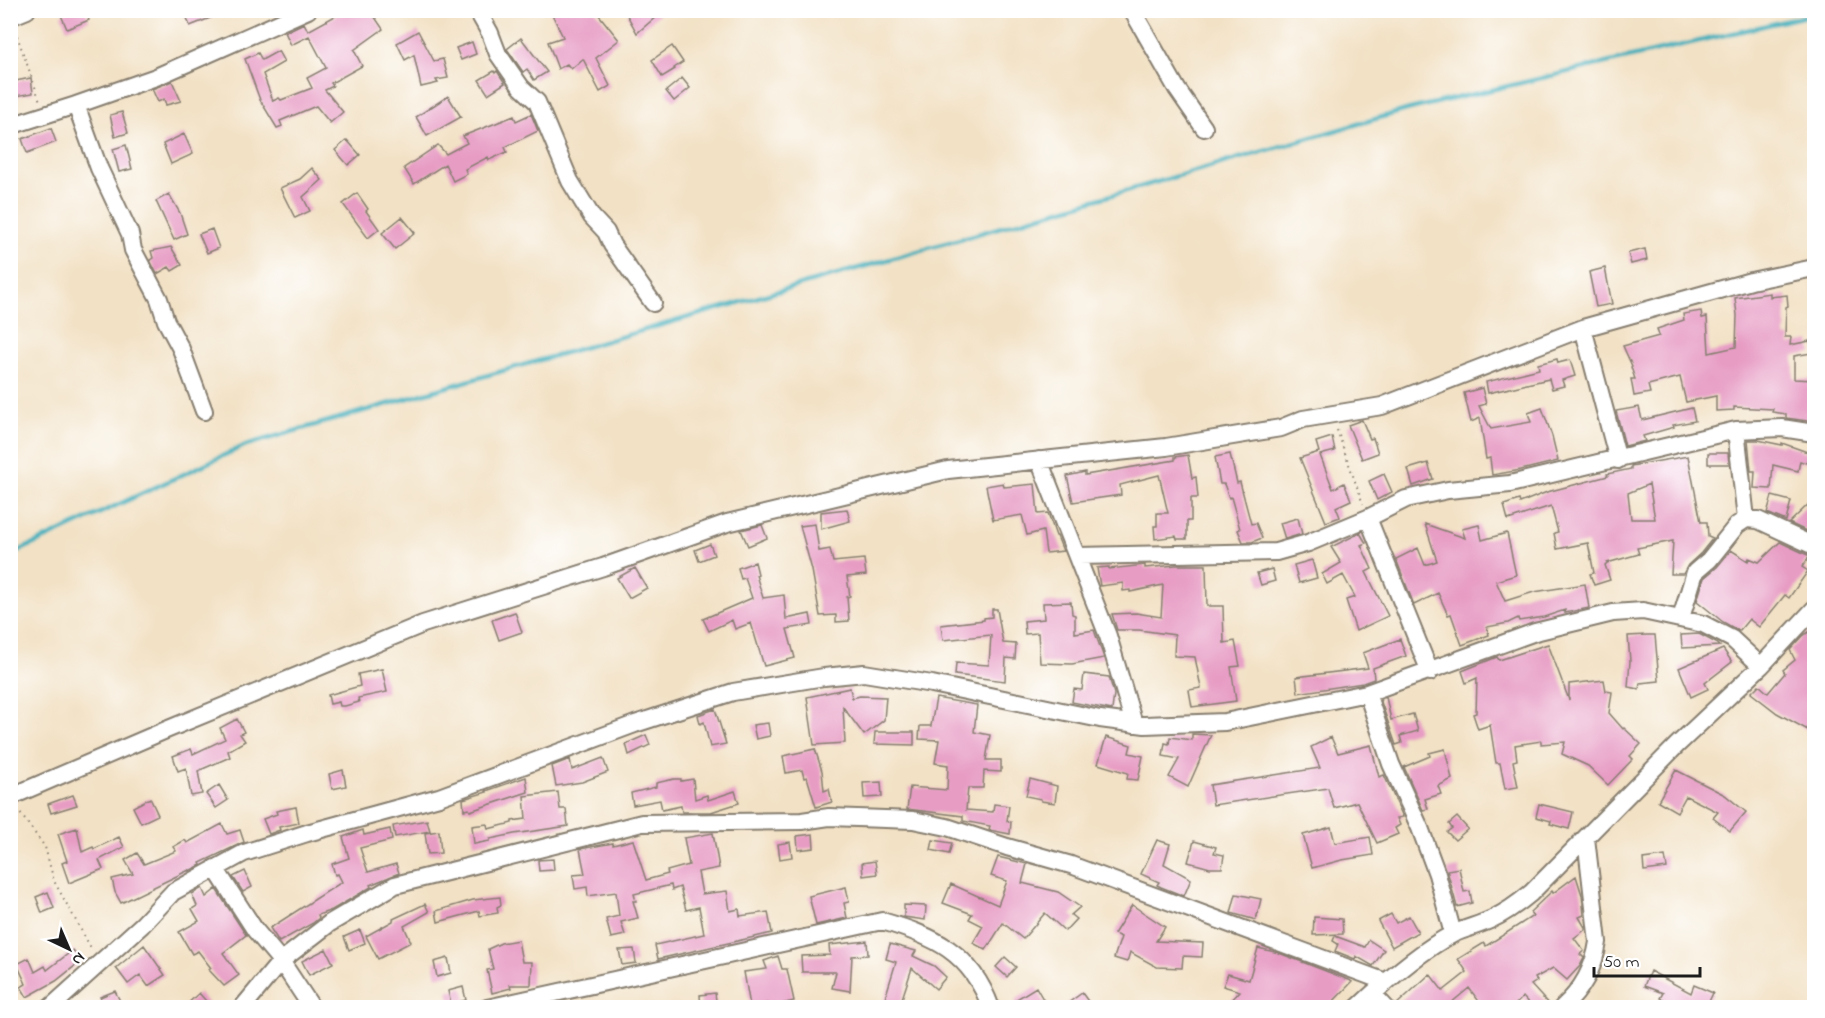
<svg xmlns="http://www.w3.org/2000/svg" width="1825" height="1018" font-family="'Indie Flower',sans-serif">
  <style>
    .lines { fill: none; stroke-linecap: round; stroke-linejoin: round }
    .stream { stroke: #3eaebb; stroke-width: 4.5 }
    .building { fill: #e79cc4; fill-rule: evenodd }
    .minor-casing { stroke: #877e70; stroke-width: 20 }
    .path { stroke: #877e70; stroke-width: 2; stroke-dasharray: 1.5 4.5; stroke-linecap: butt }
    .minor { stroke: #fff; stroke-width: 16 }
  </style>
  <rect width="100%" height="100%" fill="#fff"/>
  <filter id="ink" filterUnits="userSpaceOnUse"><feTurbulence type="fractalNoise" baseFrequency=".0167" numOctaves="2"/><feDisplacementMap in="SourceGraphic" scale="12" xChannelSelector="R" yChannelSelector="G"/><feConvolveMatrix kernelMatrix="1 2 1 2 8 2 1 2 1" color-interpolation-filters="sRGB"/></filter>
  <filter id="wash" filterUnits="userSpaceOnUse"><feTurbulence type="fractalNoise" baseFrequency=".008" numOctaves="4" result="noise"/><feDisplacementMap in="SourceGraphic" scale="24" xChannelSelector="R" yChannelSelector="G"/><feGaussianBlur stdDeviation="1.35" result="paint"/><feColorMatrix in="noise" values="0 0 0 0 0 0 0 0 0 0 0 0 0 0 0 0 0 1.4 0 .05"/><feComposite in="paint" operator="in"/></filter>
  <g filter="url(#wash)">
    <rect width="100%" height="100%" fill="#f2e1c4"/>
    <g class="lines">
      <path class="stream" d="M10,555l236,-110 1164,-336 404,-95"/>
    </g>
    <g id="blocks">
      <path class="building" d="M71,10h14l4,10 -22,9 -6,-14z
        M184,10h44v1l-38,15z
        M346,10h24l13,19 -29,21 8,16 -31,17 2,3 -8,4 18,22 -13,11 -14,-17 -36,15 2,5 -5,2 -17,-28 -15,-41 13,-6 4,7 16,-9 6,11 -21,12 10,27 6,-3 2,2 31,-12 -5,-10 19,-10 -17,-32 -18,9 -6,-13 19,-9 4,8z
        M550,10h45l24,30 -23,18 14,28 -10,6 -17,-33 -12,10 -4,-5 -9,5 -10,-27 15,-5z
        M635,10h29l-27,23 -10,-18z
        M418,31l16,30 9,-2 5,19 -12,2 2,3 -17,4 -7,-32 -9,5 -8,-17z
        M521,38l26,34 -13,8 -7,-11 -4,3 -16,-23z
        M472,42l4,12 -15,6 -5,-12z
        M672,46l11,16 -9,6 1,1 -13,8 -10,-17z
        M494,71l1,2 2,-2 8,12 -17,11 -9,-14z
        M31,78l2,15 -23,4v-15z
        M682,78l8,10 -16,13 -8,-10z
        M172,81l9,20 -15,4 -2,-6 -6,3 -6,-13z
        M448,96l13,21 -34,19 -11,-19z
        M122,112l6,21 -13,4 -5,-22z
        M531,114l7,17 -33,16 2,5 -18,8 -1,-3 -23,12 2,5 -14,7 -8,-17 -31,20 -10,-16 34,-23 8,9 21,-11 -4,-7 51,-20 2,5z
        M51,128l5,14 -29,11 -5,-14z
        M184,134l9,20 -22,10 -8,-20z
        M347,140l13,15 -12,10 -13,-15z
        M126,145l6,24 -13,3 -6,-23z
        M312,168l10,12 -19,17 7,14 -15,7 -15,-30 20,-9z
        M357,193l11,16 -2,2 13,18 -11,9 -25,-34z
        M169,194l11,19 7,21 -13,6 -18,-39z
        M402,217l13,16 -20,16 -13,-16z
        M212,229l7,19 -12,5 -8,-19z
        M171,247l11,18 -10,6 -3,-4 -12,7 -7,-14 3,-2 -2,-7z
        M1645,249l2,11 -16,4 -3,-11z
        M1605,268l7,36 -16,3 -7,-35z
        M1770,293v4l17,-2 1,11 -2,1 -1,30h6l-1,8 20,-4 2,12 -18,3v23l21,1v42l-29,-4v-4l-14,-2 1,-3 -39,-2v3l-18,1v-15l-30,6 -6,-25 -32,8 2,8 -16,3 -3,-17h4l-4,-12 1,-1 -9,-20 36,-10 -2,-7 27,-9 -1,-6 18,-3 1,7 5,-1 2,36 27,-6 1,-32 -2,-17z
        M1557,359l1,4 12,-3 5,16 -13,4 2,6 -12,3 -3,-10 -61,14 -2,-11 53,-13 -1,-5z
        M1482,388l4,16 -7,2 12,23 40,-7 -3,-9 14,-5 10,28 6,25 -37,9 -29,5 -2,-17 -4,1 -6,-41 -9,4 -7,-29z
        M1639,407l3,13 50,-12 3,13 -22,4 1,2 -31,9 2,5 -20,5 -9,-35z
        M1362,420l8,19 3,-1 5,15 -16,6 -14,-34z
        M1332,437l3,14 -15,4 13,34 11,-6 7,17 -15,7 4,10 -14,5 -26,-64 19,-6 -3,-10z
        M1748,440h10l24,5v-2l28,10 -4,10 -6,-2 -2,10 -25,-6 -2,24 -17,-1 1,-17h-4z
        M1708,453h20l1,11h-21z
        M1230,454l7,29 3,-1 11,42 5,-1 6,15 -10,4h-9l-5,-12 2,-1 -9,-32 -2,1 -5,-14h-4l-5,-27z
        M1188,455l4,23 4,-1 2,21h-7v23h-4v18h-10l-1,-3 -21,3 -1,-13h3v-13h11l-9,-38 -39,10 1,10 -48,7 -6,-26 18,-4v3l90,-15v-3z
        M1688,456l13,66h6l1,14 5,2 -12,15 -13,12 -5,9h-12l2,-33 -36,7 2,6 -32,9 -2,2 5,15 -16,5 -4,-11 4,-1 -6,-30 -31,6 -3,-16 4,-1 -7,-26 -43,14 -4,-15 15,-5 1,3 27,-11 61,-16 -1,-2 24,-5v-3zM1649,484l6,35h-24l-3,-26z
        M1428,463l5,16 -20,7 -5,-17z
        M1384,474l8,18 -15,8 -8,-19z
        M1003,483l1,4 31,-3 3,30 10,-1 8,23h1l6,15 -17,2 -3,-22 -16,4 -5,-20 -29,5 -7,-34z
        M1772,496l19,5 -5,20 -19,-8z
        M1815,498v37l-26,-12z
        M847,509l3,12 -29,8v-17z
        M1298,518l4,16 -17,5 -5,-16z
        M815,524l4,27 11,-2 3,13 31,-3 2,16 -19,2 3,19 -3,1 2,24 -13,1v-7l-16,1 -8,-46 -12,-44z
        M1425,524l40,14 -3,-9 17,-4 3,15 25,-7 9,42 -20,6 9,20 29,-9 51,-8 4,24 -24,5v-3l-21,7 -25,4 -1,-3 -10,5 -21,4 2,8 -27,10 -11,-31 -3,1 -10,-22 -24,12 -18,-46 22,-11 7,17 12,-4z
        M762,525l5,13 -19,8 -7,-16z
        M1360,533l6,10 -5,2 11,24 -6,3 22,44 -32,15 -10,-31 9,-3 -12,-22 -16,9 -5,-10 19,-11 -10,-16z
        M1780,542l30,14 -8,11 6,4 -19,27 -4,-3 -26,32 -10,-8 -10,12 -16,-9 -26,-21 7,-23 13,-11 14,-17 17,11 1,-3 10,4z
        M710,544l4,11 -15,6 -4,-11z
        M1312,560l5,18 -18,5 -5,-18z
        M755,562l3,12 -2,1 7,23 21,-3 2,24 24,-5 2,11 -25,4 8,29 -31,8 -13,-43 -16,6 -3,-9 -23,11 -6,-12 49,-21 -7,-20 -4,1 -3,-11z
        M1145,565v3l31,-3h30l1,41h16l1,37 11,-2 5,25 -9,1 5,34 -44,6 -3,-17 12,-2 -6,-31 -21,-1 1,-21 -36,-5h-22l-5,-16 24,-1 25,4 2,-32 -33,7v-2l-7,1v-8l-23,3 -3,-18 12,-1v2z
        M635,568l12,20 -18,10 -12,-20z
        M1272,569l3,12 -14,4 -4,-12z
        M1071,602l1,12 3,1v18l19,-3 10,28 -32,6 -32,-1 -2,-30 -13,1 -1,-13 20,-2 -1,-16z
        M992,609h5l6,34 13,1 -1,15 -9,-1 -1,23 -50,-6 1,-12 33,2 2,-30 -48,5 -2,-15 43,-5v-2l8,-1z
        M515,612l7,20 -23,8 -7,-20z
        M1815,628v106l-38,-21 -26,-20 8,-8 9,8 17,-20 -2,-3 12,-10 -5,-10 14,-15z
        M1699,634l19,10 2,2 -38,2 -1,-13z
        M1647,635h8l4,46 -19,2 -1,6 -11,-2 2,-26 -2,-25z
        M1400,639l6,17 -33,12 1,11 -11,4 -65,10 -2,-16 72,-9 -5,-15z
        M1548,644l21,56v-16l35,-4 2,11 6,1 -3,21 14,16 1,-1 17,16 -11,12 3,3 -25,26 -20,-19 -26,-12 3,-12 -24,2v-3l-26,4 2,15 -4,1 5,26 -13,2 -5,-26h-4l-6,-38 -12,4 -5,-15 3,-1 1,-35 -11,5 -4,-12 35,-14 2,3z
        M1723,649l9,13 -27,21 3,6 -17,8 -12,-29z
        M382,669l5,23 -29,6 1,4 -14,4h-5l-1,-4 -9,2 -2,-9 32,-9 -2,-12z
        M1084,674l25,3 5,17 -2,16 -40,-8 2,-13 8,1z
        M850,688l2,10 8,-2 26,1 -2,23 -20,15 -21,-28 2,36 -31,2 -7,-48z
        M1386,697l5,23 22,-6 5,17 -18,5 2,7 -6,2 -16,-46z
        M936,698l41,7 -3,27 16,3 -4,25h15v12l-17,-1 -1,17h-15l-2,22 27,2 1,-8 15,2 -2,15 4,1 -1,12 -21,-4 1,-4 -27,-5v-5l-56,-7 3,-22 37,3 1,-25 -13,-2 4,-23 -20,-1 1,-13h11z
        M715,709l11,35 -16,3 -6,-25 -4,2 -2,-9z
        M237,719l7,13 -4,2 5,7 -17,10 2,6 -32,14 4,23 -11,2 -5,-28 -8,3 -5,-15 18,-7 2,5 32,-15 -5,-11z
        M768,723l2,13 -14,3 -3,-14z
        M875,732h39v13l-40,-1z
        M1192,734l19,1 -23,52 -19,-10 10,-18 -16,-3 2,-13 4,1 1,-7 22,3z
        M646,735l4,10 -21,10 -3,-11z
        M1106,737l25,8 -2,8 14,3 -5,24 -11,-1 1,-6 -30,-9z
        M1331,737l7,16 33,-8 8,32 5,-2 19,42 -6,1 3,7 -5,3 3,6 -21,9 -20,-41 -23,6 -6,-20 -115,17 -3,-20 110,-17 -9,-21z
        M815,749l7,22 2,20 5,-2 3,13 -16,5 -9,-30 -3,1 -2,-8 -16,3 -3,-17z
        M1445,749l7,30 -14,7 3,8 -16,5 3,10 -5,1 -19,-43 26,-11 -1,-3z
        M603,758l5,14 -26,10 -26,4 -4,-20 18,-7 2,11z
        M343,770l3,16 -14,3 -3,-15z
        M1676,770l49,25 21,17 -16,19 -17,-13 5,-6 -32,-16 -9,16 -19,-11z
        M526,777l2,15 -58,19 -1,-2 -5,1 -1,-11 24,-7 -1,-1z
        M674,779h7v2l12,-2 2,20 12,-4 1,5 27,-9 4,12 -28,9h-29l-1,-6 -19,4 -2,-10 -27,5 -2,-12 25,-6v-4z
        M1030,779l27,7 -2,17 -14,-2v-2l-15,-3z
        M881,782l1,15 -18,1 -1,-15z
        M219,785l9,15 -12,8 -10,-14z
        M558,792l2,17h6l2,17 -54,8 -24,5v2l-16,3 -2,-18 15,-2 1,5 24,-6v-2l14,-2 -2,-23z
        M73,795l4,10 -26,8 -3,-9z
        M150,798l8,17 -17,8 -8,-16z
        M1539,804l34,8 -4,17 -19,-5 1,-3 -15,-4z
        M296,807l3,16 -20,4 1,3 -11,4 -6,-15 14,-5 -1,-3z
        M1457,817l11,12 -13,11 -8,-8 5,-4 -3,-4z
        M427,820l3,11 -35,6 -2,-11z
        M222,824l5,10 13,-4 4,12 -44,21 1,2 -12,6v-1l-68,33 -6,-11 -3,-13 21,-5 -8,-14 12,-7 7,11 32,-13 -3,-4 12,-7 2,3z
        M1331,827l4,16 35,-6 3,18 -31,5 -30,8 -9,-33z
        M77,828l5,24 11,-5 1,2 25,-12 5,10 -25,13 4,9 -34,14 -7,-20 5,-2 -9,-27z
        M390,829l2,11 -32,8 8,24 28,-8 3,9 -29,12 1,2 -39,23 -14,5 1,3 -6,5 -34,19 -9,-14 72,-46 -4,-8 -3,1 -3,-11 17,-6 -6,-21 20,-7 1,5z
        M439,831l2,22 -13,1 -3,-21z
        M713,833l6,35 -21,4 4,22 25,-3 3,20 9,-2 1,7 28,-4 4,21 -114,26 -3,-14 49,-11 -5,-27 -13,3 -6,-23 -8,3 -1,-5 -37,9 2,7h-3l5,17 -17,4 4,13 -14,3 -5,-19 13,-3 -3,-24 -28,4 -1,-9 -12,2 -2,-14 12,-1 -5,-25 33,-6v2l20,-5 13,40 22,-6 -1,-3 22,-6 -5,-27z
        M813,834l1,14 -16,2 -1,-14z
        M933,840l19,3 -3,11 -18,-4z
        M1157,840l13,4 -6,20 27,15 -7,17 -23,-9 -4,-2 2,-3 -18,-8z
        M1194,841l22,6 -2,6 10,2 -2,13h-12l-22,-6z
        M790,842l2,15 -12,2 -2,-15z
        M1665,856l2,12 -23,3 -1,-12z
        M998,857l29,7 -5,19 36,9 22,15 -9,8 5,4 -11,12 -20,-18 -22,26 -20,-16 -17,27 -13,-7 10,-17 -14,-7 3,-5 -29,-11 8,-19 47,21 9,-24 -16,-5z
        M553,859l1,11 -15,1 -1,-11z
        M875,861l2,13 -14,2 -1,-13z
        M1459,868l5,24 6,-1 2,12 -15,4 -10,-37z
        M245,871l7,16 -9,5 -10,-15z
        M1576,876l6,19 2,20 -5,2 7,12 -12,9 10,13 -4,3 4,4 -4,8 -13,14 -14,-12 -18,10 2,3 -6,4 21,23h-19l-10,-11 -11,11h-28l-15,-20 -24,20h-49v-3l34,-31 13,17 24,-19 -9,-13 26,-16 2,3 47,-30 -3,-4 22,-21 1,2z
        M846,887l3,15 -5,1 3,15 -31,7 -7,-29z
        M202,888l4,9 10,-8 30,46 -23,18 16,22 -15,11 -15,-16 2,-2 -13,-17 -6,3 -13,-22 20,-11 -7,-12 5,-3 -5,-12z
        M48,892l6,16 -12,5 -6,-16z
        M1236,894l25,5 -5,21 -25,-7z
        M500,897l1,8 -4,2 1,6 -18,3 -1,-5 -41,11 -2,-11 37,-11z
        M425,904l4,8 -25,14 7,16 -33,17 -12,-23 27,-15v-2z
        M904,905l22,1 -1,14 -21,-3z
        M1132,905l33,22 -9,14 47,2 -1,14 -19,-1 -1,12 -25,-1 -27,-15 -3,10 -13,-4 7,-21 -7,-3z
        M1391,914l5,9 13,-7 9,16 -26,15 -14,-26z
        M1314,917l28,2 1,15 -30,1z
        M360,930l5,13 -16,7 -5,-13z
        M1335,936l30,11 4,-7 15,10 -11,16 -17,-10 -1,3 -20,-8 3,-7 -5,-3z
        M518,940l4,22h10l-1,23h-21l1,3 -19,5 -5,-23 6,-1 -5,-20 13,-6z
        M867,941l1,14 -16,1 -2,35 -18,-3 4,-16h-34l-1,-16 29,-1 -1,-10z
        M890,944l26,7 -3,5 21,10 12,11 -10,12 -24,-21 -13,40h-17l14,-46 -10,-3z
        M144,945l21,30 -17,11 -8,-11 -12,9 -12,-16z
        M1258,948l21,5 70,27 3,2 -25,26h-70l-6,-5 -5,5h-22l16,-17 -17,-5 5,-12 21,6z
        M326,949l7,14 -24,12 -7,-14z
        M634,949l2,14 -14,2 -3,-15z
        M73,950l8,11 -25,20 -29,16 -6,-10 5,-3 -9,-20 12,-6 6,14 10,-6 2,4z
        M778,956l4,13h5l7,32 -25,6 -1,-4 -18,3 -6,-34 23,-3 -3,-8z
        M1005,957l11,10 -9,10 -11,-10z
        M448,958l3,15 -14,4 -3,-15z
        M1650,971l41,22 3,-8 19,8 -7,15h-20l-13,-6 -2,3 -11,-7 3,-5 -19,-7z
        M463,987l3,13 -15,4 -3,-13z
        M1036,987l12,21h-29l-4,-8z
        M115,991l5,10 -15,7 -5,-11z
        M199,993l13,15h-29z
        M715,993l2,15h-16l-1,-13z
        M1082,993l11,15h-32z"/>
    </g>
  </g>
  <g filter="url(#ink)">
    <use href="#blocks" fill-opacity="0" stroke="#877e70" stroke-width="1.5"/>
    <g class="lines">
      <g class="minor-casing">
        <path id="minor" d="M477,10l13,23 8,21 23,33 16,15 33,79 22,36 14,15 6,13 41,58
          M1132,10l45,79 27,39
          M10,17l17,-7
          M76,105l23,63 31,66 3,16 26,49 7,22 15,28 23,62
          M10,126l66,-21 80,-28 152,-67
          M1583,328l35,132
          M1736,430l10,89
          M1039,460l69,176 26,88
          M1368,518l62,154
          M1077,556l199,-4 32,-9 60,-25 38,-19 42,-9 62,-6 226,-54 46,-2 32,5
          M1681,618l14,-46 14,-12 28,-35 9,-6 12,1 56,26
          M1367,693l24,71 29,64 17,46 16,60
          M10,797l156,-67 257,-106 180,-57 124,-44 221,-53 218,-23 115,-19 22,-9 79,-13 201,-78 168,-47 63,-13
          M215,868l40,62 26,31 31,47
          M1373,994l13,14
          M50,1008l92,-83 31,-33 71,-39 63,-20 132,-36 196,-73 98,-32 91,-15 40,-4 68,11 168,35 45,6 80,-3 142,-29 168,-61 78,-19 30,-2 60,13 29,15 29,27
          M242,1008l39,-47 49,-38 65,-38 247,-62 160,-2 27,-4 84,3 34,7 60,20 64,18 315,117
          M487,1008l395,-87c52,15 89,31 109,87
          M1357,1008c27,-25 64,-58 96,-74 13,-6 27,-9 39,-15 15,-7 27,-16 39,-26l146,-148 84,-79 53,-57
          M1562,1008c20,-18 32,-39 36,-66l-12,-104"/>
      </g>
      <path class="path" d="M15,30l25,71
        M1337,430l26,74
        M17,809l28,38 9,34 37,67"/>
      <use href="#minor" class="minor"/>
    </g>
  </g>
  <rect width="1825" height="1018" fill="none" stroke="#fff" stroke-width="36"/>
  <g transform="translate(69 949) rotate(136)" stroke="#ffffff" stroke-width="4.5" paint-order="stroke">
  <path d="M0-4.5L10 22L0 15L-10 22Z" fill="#1c1c1c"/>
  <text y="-9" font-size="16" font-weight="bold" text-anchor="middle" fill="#1c1c1c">N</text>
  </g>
  <path d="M1594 967v9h106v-9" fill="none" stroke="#1c1c1c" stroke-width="3"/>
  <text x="1603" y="967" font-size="18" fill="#1c1c1c" stroke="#ffffff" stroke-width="4.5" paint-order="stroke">50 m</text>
</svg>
